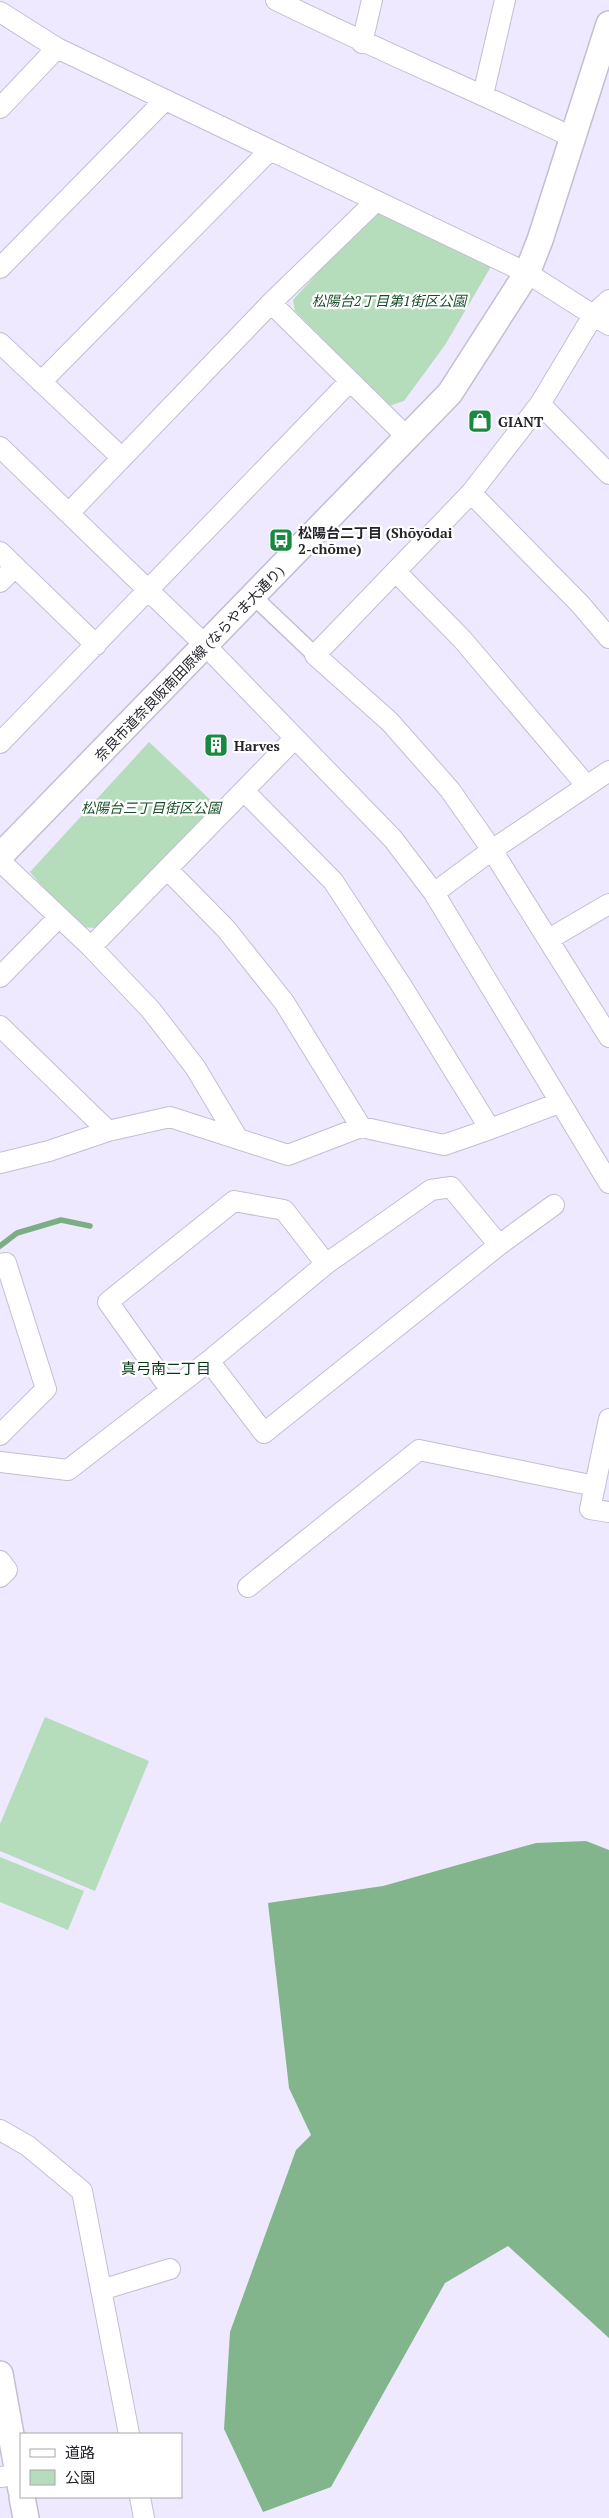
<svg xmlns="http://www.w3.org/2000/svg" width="609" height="2518" font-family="'PT Serif','Noto Sans JP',serif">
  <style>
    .green { fill: #b5ddbb }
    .forest { fill: #83b58c }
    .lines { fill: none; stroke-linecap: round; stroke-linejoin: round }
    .stream { stroke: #7cae86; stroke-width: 5.5 }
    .pedestrian-casing { stroke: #c3bed2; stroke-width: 18 }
    .minor-casing { stroke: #c3bed2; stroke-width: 22 }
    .tertiary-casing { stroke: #c3bed2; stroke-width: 28 }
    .pedestrian { stroke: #fff; stroke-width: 15 }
    .minor { stroke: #fff; stroke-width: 20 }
    .tertiary { stroke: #fff; stroke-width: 25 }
    .labels { text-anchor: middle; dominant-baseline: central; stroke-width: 4.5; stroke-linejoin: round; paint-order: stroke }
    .park-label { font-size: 14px; font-style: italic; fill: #184f28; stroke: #fff }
    .poi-label { font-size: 14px; font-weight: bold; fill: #25232a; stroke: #fff; text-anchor: start }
    .street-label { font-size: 14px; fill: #25232a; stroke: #fff }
    .neighbourhood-label { font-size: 15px; fill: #033816; stroke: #fff }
  </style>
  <rect width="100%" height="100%" fill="#eee9fe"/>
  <path class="green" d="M383,214l109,51 -47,80 -41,56 -15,5 -94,-95 -2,-11 76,-84z
    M149,742l68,64 -121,122 -18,-1 -48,-55z
    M45,1717l104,44 -54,130 -95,-40v-27z
    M0,1857l84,34 -16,39 -68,-28z"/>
  <path class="forest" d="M586,1841l23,9v488l-101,-92 -63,37 -114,204 -68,25 -39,-83 6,-97 66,-182 15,-15 -22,-47 -21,-185 115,-17 153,-43z"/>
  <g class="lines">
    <path class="stream" d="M0,1246l17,-13 44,-13 29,6"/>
    <g class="pedestrian-casing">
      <path id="pedestrian" d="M254,597l61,58"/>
    </g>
    <g class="minor-casing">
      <path id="minor" d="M276,0c97,48 198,90 296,137
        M0,12l57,36 470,225 82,52
        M362,43l10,-43
        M483,95l22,-95
        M0,108l57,-60
        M0,268l164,-167
        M271,303l136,134
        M0,343l122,115
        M41,382l228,-231
        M540,404l69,70
        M0,447l206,199 187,193 41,54 175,290
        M471,493l69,-89 54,-90 15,-14
        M69,513l202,-210 105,-102
        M0,552l96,93
        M396,572l66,67 124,146
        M0,582l15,-15
        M609,638l-29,-34 -109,-111 -156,162 75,67 60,68 42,60 117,187
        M0,743l350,-362
        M244,791l89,90 70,107 87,141 69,-26
        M0,861l91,86
        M167,869l59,60 58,73 77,125
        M434,893l58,-43 117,-79
        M549,939l60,-35
        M0,977l58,-59
        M0,1026l108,105
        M238,1139l-43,-72 -45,-58 -59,-62 204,-209
        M0,1163l49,-12 59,-20 62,-14 118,38 73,-28 83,18 46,-16
        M0,1264l6,-1 40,126 -46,46
        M209,1361l55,72 235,-188 55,-40
        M170,1389l-62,-87 126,-101 50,9 42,54
        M609,1419l-19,90 19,3
        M0,1462l68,8 141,-109 117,-97 105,-74 20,-3 48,58
        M0,1561l7,9 -7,7
        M248,1587l171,-137 176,36
        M0,2130l28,16 54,45 47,243
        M101,2290l69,-21
        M0,2477l21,-3
        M140,2497l4,21"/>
    </g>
    <g class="tertiary-casing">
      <path id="tertiary" d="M0,856l450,-463 77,-120 13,-33 69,-216
        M0,2374l21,116
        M22,2497l4,21"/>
    </g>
    <use href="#pedestrian" class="pedestrian"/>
    <use href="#minor" class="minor"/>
    <use href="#tertiary" class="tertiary"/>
  </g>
  <defs>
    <g id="shop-square" transform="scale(1.25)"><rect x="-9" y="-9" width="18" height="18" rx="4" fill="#198941" stroke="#fff"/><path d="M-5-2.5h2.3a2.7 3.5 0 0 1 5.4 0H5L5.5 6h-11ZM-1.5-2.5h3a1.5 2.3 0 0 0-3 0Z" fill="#fff"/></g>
    <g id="bus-square" transform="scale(1.25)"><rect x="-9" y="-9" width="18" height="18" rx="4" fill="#198941" stroke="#fff"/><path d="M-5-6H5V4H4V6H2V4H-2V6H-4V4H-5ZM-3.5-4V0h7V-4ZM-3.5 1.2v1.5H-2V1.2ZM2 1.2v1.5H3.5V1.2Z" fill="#fff"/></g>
    <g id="building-square" transform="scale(1.25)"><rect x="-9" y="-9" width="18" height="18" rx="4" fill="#198941" stroke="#fff"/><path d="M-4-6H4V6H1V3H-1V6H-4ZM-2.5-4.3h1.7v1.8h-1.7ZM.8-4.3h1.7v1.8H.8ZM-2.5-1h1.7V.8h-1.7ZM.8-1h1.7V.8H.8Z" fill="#fff"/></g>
  </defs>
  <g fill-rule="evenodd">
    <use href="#shop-square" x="480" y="421"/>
    <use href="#bus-square" x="281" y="540"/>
    <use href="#building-square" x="216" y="745"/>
  </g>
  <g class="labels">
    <g class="park-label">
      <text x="389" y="300">松陽台2丁目第1街区公園</text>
      <text x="151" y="807">松陽台三丁目街区公園</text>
    </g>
    <g class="poi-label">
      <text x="498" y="421">GIANT</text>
      <text x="298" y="532">松陽台二丁目 (Shōyōdai<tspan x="298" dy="16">2-chōme)</tspan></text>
      <text x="234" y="745">Harves</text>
    </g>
    <g class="street-label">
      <text transform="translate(189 663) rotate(-46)">奈良市道奈良阪南田原線 (ならやま大通り)</text>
    </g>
    <g class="neighbourhood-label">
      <text x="166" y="1368">真弓南二丁目</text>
    </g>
  </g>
  <rect x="20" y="2433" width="162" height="65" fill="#ffffff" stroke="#a8a7aa"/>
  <rect x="30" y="2449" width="25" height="8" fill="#ffffff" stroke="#a8a7aa"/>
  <text x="65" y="2458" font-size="15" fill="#25232a">道路</text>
  <rect x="30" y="2470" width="25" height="15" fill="#b5ddbb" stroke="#a8a7aa"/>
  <text x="65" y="2483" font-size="15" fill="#25232a">公園</text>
</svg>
